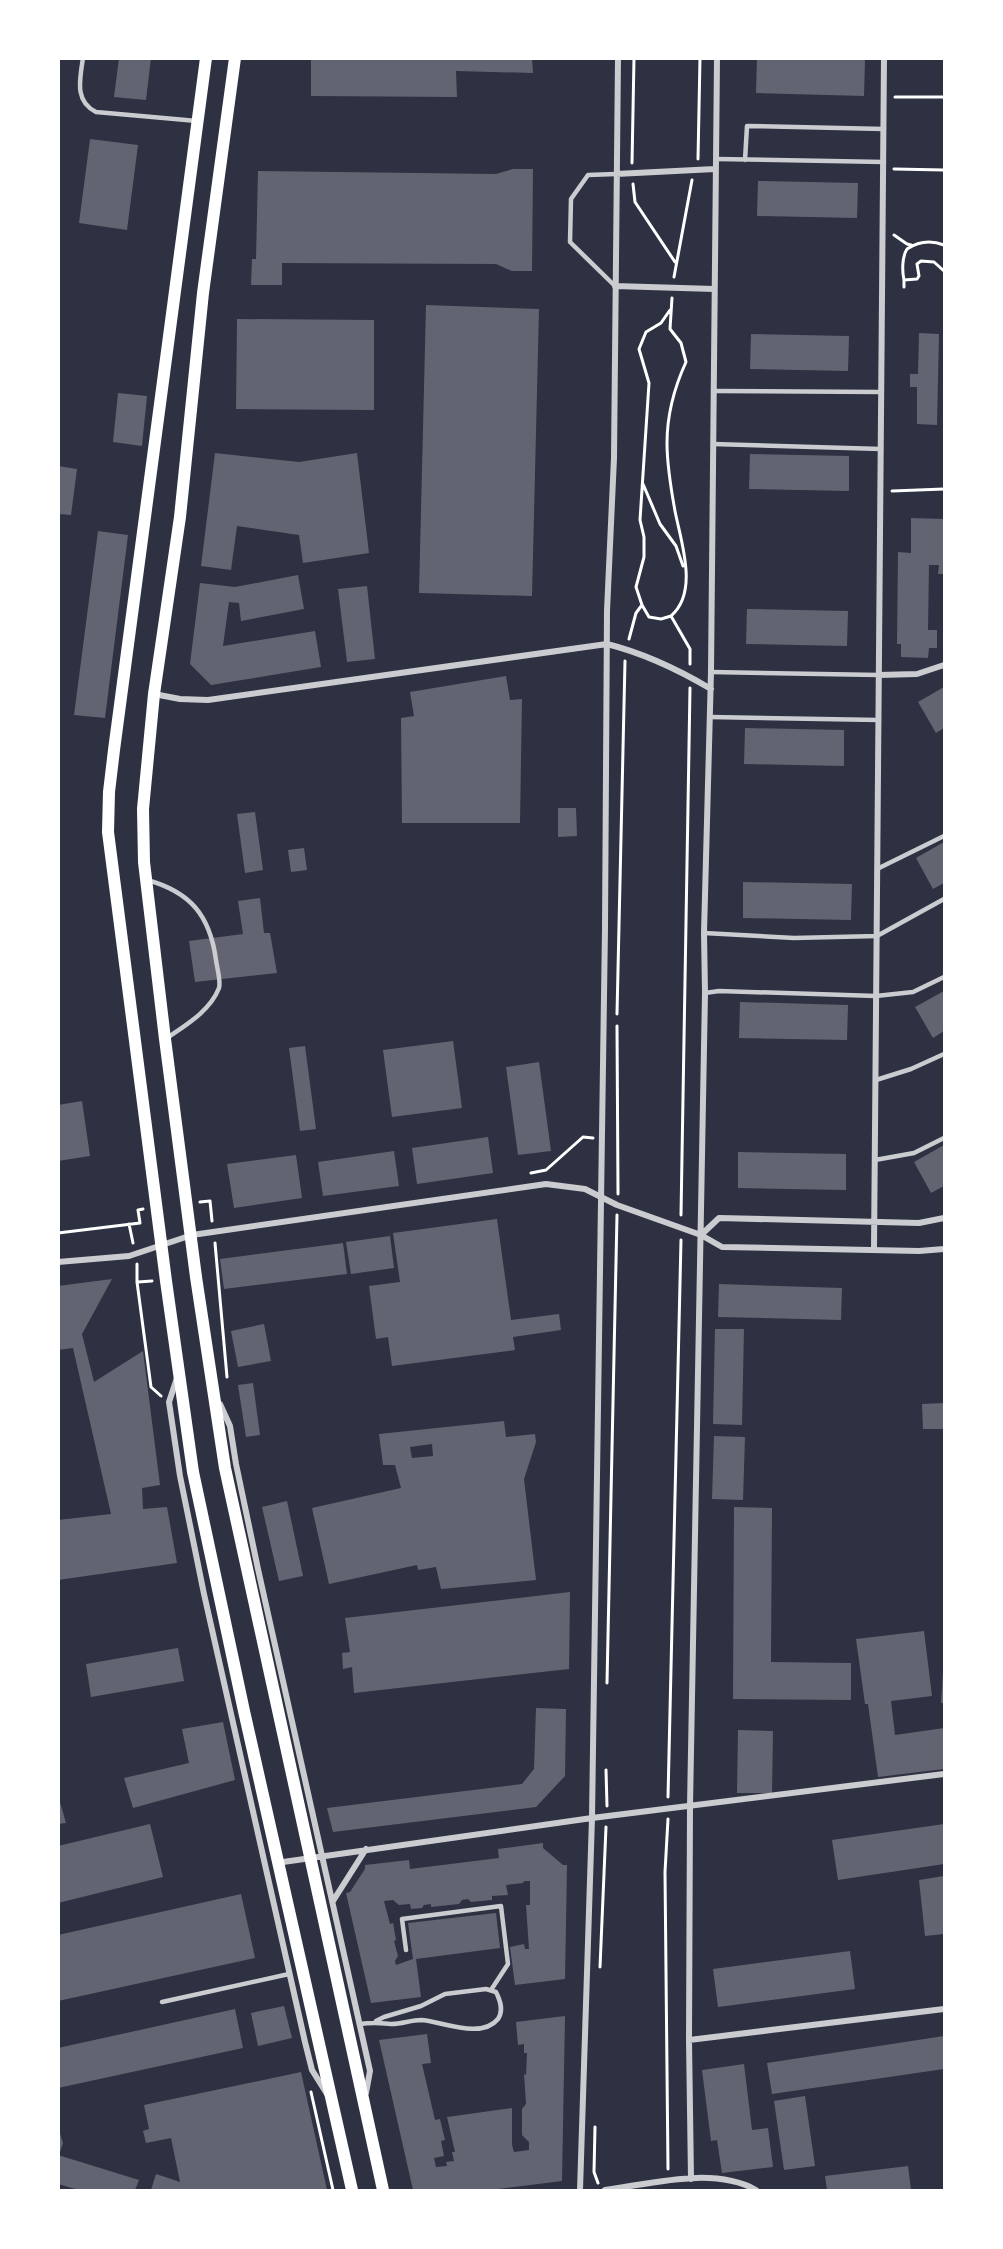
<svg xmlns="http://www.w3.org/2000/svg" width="1003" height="2249" font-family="'Archivo Narrow',sans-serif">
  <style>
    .building { fill: #626471; fill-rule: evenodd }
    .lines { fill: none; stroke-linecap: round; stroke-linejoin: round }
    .path { stroke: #fff; stroke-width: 3 }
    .service { stroke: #caccd0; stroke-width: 4.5 }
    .minor { stroke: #caccd0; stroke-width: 6 }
    .secondary { stroke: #fff; stroke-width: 12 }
  </style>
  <rect width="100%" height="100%" fill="#2d3142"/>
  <path class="building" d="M119,58h32l-5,42 -32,-3z
    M311,58h221l1,15 -77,-2 1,26 -146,-1z
    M757,58l108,2 -1,36 -108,-3z
    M90,139l48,6 -11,85 -48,-7z
    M513,169h20l-1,102h-20l-16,-7 -214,-1v22h-31l1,-26h4l2,-88 238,3z
    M758,181l100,2 -1,35 -100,-2z
    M426,305l113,4 -7,287 -113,-3z
    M237,319l137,1v90l-138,-1z
    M919,333l20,1 -2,91 -20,-1v-37h-7v-13h8z
    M751,334l98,2 -1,35 -98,-2z
    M118,393l29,3 -5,50 -29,-4z
    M215,453l84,9 58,-9 12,100 -66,10 -4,-28 -62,-9 -6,44 -30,-4z
    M750,454l99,2v35l-100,-2z
    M58,466l19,3 -6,46 -13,-1z
    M911,518l33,1v55h-6l1,-9h-10l-1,65h9v18h-8l-1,10 -27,-1v-13h-4l1,-92 13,1z
    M98,531l30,4 -23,183 -31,-3z
    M298,575l6,34 -63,12 -2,-18 -10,-1 -6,44 92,-15 6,36 -110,18 -21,-21 10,-81 35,4z
    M367,586l8,73 -28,3 -9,-73z
    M747,609l101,2 -1,35 -101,-2z
    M506,676l4,24 12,-1 -2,124h-118l-1,-105 13,-2 -4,-24z
    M944,687v41l-8,5 -18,-31z
    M745,728l99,2v36l-100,-2z
    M558,808h18l1,28 -19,1z
    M255,812l8,58 -18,3 -8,-59z
    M944,842v41l-11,6 -17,-31z
    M304,848l3,22 -16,2 -3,-22z
    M743,882l109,2 -1,36 -108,-2z
    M260,898l4,35h6l7,40 -82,9 -6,-41 54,-7 -5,-33z
    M944,991v40l-11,7 -18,-31z
    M740,1002l108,3 -1,35 -108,-2z
    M453,1041l9,67 -70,9 -9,-67z
    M305,1046l11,83 -16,2 -11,-83z
    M539,1062l12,89 -33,4 -12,-88z
    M82,1101l8,55 -32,5v-56z
    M488,1137l5,36 -76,11 -5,-36z
    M944,1145v41l-13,7 -17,-31z
    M394,1151l5,35 -76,10 -5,-34z
    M738,1152l108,2v36l-108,-2z
    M296,1155l6,43 -68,10 -7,-44z
    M497,1219l14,101 48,-6 2,16 -48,7 2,13 -123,16 -4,-29 -12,2 -7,-53 31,-4 -7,-49z
    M390,1236l4,32 -43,6 -5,-32z
    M343,1243l4,31 -123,15 -4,-30z
    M112,1279l-30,55 12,48 49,-31 17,134 -18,3 1,21 24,-2 10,56 -119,17v-60l53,-6 -38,-166 -15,2v-64z
    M719,1284l123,4 -1,32 -123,-3z
    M264,1324l7,37 -33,6 -7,-36z
    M715,1329h29l-2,96 -29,-1z
    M253,1383l7,52 -14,2 -8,-52z
    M944,1403v26h-21l-1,-25z
    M504,1421l2,16 29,-3 1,8 -12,37 12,101 -95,9 -5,-22 -18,3 -1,-5 -88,19 -17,-76 89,-20 -6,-23h-12l-4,-31zM432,1444l1,12 -21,2 -2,-11z
    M714,1436l31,1 -2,63 -31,-1z
    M287,1501l16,75 -24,5 -17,-74z
    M734,1507l38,1 -1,154 80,1v37l-118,-1z
    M570,1592l-1,77 -215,24 -2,-26 -9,2 -1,-16 8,-1 -5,-34z
    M924,1631l8,65 -41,5 4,34 49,-7v41l-66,8 -10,-73h-3l-9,-65z
    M178,1648l6,33 -93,16 -5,-33z
    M943,1672h1v31h-3z
    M536,1708l30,1 -1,67 -29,31 -203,25 -6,-24 195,-24 12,-15z
    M223,1722l12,58 -102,28 -9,-30 65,-15 -7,-34z
    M738,1730l35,1 -1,62h-35z
    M58,1795l8,28 -8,1z
    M150,1824l13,53 -105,26v-57z
    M944,1824v40l-106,16 -6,-40z
    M543,1843v5l20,17h4l-2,114 -50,6 -5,-38 14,-3 1,5h4l-3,-44h4v-24h-6l-1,2 -17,2 2,10 -16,1v4l-21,2 -3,-3 -6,1 -3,4 -28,3v-3l-7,1 -2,3 -11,1 -1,-5 -11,1 -6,-5 -9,1 6,23 3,-1 3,17 -2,1 4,15 -3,5 1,4 17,-6 -5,-36 88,-10 4,35 -84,11 5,38 -50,6 -25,-110 4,-1 15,-23v-4l44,-5 1,9 89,-11 -1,-9z
    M944,1876v58l-19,2 -6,-56z
    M241,1894l14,64 -197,43v-66z
    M850,1951l5,38 -137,18 -5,-38z
    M284,2006l8,32 -34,8 -7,-33z
    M235,2009l8,39 -185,40v-40z
    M565,2016l-3,165 -72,9h-77l-34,-150 48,-6 4,29 -9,1 13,56 5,-1 5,21 -4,1 3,15 -10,2 2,9 11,-1 -1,-4 8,-1 -2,-9h3l-8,-35 65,-9v37l2,7 15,-2v-8l-7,-7v-26l4,-5 -2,-30 2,1 1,-22h-3v-9l-6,1 -2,-23z
    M944,2036v33l-172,25 -5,-31z
    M744,2064l8,66 16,-2 5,39 -51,6 -5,-33 -6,1 -9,-71z
    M301,2072l26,118h-176l5,-16 24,8 -9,-44 -25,5 -3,-12 6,-2 -5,-24z
    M805,2096l10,70 -31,4 -10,-69z
    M59,2130l4,13 -4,12 -1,-24z
    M58,2155l81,25 -4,10h-56l-21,-6z
    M908,2166l3,24h-84l-2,-14z"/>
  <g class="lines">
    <path class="path" d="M895,97h49
      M698,159l2,-101
      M632,163l2,-105
      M894,169l50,1
      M633,184l2,18 40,60
      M894,235l13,9 4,1
      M944,245c-13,-5 -25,-4 -37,4 -5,8 -5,22 -3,31l13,-1 2,-3 -2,-12 4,-3 13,1 10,9
      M674,277l18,-97
      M904,287v-7
      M672,298l-2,31 11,14 5,19c-11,24 -19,54 -19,81 0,22 4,46 8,68 6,31 24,81 -4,105l19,33v15
      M643,484l17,40 16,22 7,20
      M892,491l52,-2
      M642,605l7,12 12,2 10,-3
      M629,639l7,-26 6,-8 -6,-18 8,-30v-20l-4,-17 9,-137 -10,-34 7,-17 15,-9 9,-13
      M617,1014l8,-353
      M617,1026l1,168
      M531,1173l15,-3 37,-33 10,1
      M200,1202l10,-1 2,20
      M681,1215l9,-527
      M129,1224l4,19
      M58,1233l82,-10 -2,-13 5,-1
      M215,1243l12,134
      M137,1264v18l14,105 10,9
      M138,1282l14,-1
      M607,1683l10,-468
      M606,1770l1,36
      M668,1797l13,-557
      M600,1967l6,-140
      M311,2092l22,98
      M595,2127l-1,45 4,11
      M668,2169l-3,-297 3,-53"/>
    <path class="service" d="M83,58c-3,21 -9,43 13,54l101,9
      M716,159l168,3
      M745,160l2,-34 137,3
      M615,286l-45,-44 1,-43 17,-24 28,-1
      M713,391l168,1
      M713,444l168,5
      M711,672l168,3
      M710,717l169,3
      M877,869l67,-33
      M147,880c44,12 63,36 69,80 1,8 5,21 3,28 -9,23 -33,37 -52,50
      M704,933l90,5 83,-2 67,-37
      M705,993l14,-2 157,5 37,-4 31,-15
      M876,1080l35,-11 33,-15
      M875,1160l39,-7 30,-15
      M406,1950l-4,-31 99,-13 7,58 -17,26
      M162,2002l127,-28
      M360,2024c13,-2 20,-1 32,0 10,0 19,-4 29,-4 20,1 60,20 77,-1 6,-9 2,-19 -2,-27l-10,-3 -41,5 -24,12 -37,11 -8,4"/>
    <path class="minor" d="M616,174l99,-5
      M615,286l99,3
      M879,675l38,-1 27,-9
      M154,694l26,5 28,1 399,-56c36,9 72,26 104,45
      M701,1235l18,-17 200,5 25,-5
      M874,1249l10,-1191
      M58,1262l71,-6 63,-21 354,-51 39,5 32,16 84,30 21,12 197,4 25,-2
      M177,1378l-8,24 11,74 24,118 101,448 7,28 15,24
      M220,1404l10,22 6,38 22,105 112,502 -4,22
      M276,1863l316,-45 352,-44
      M333,1901l33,-52
      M689,2040l255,-31
      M691,2179l-2,-139 1,-234 15,-813 -1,-60 7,-261 6,-614
      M580,2190l12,-372 13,-890 2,-317 7,-153 4,-400
      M605,2190c46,-6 108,-24 151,0"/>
    <path class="secondary" d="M206,58l-92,692 -5,42 -1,40 58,449 27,191 51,239 108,479
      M235,58l-32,235 -23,224 -26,177 -11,115 1,53 21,177 31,238 29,191 158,722"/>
  </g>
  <rect width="1003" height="2249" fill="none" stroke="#ffffff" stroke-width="120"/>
</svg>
